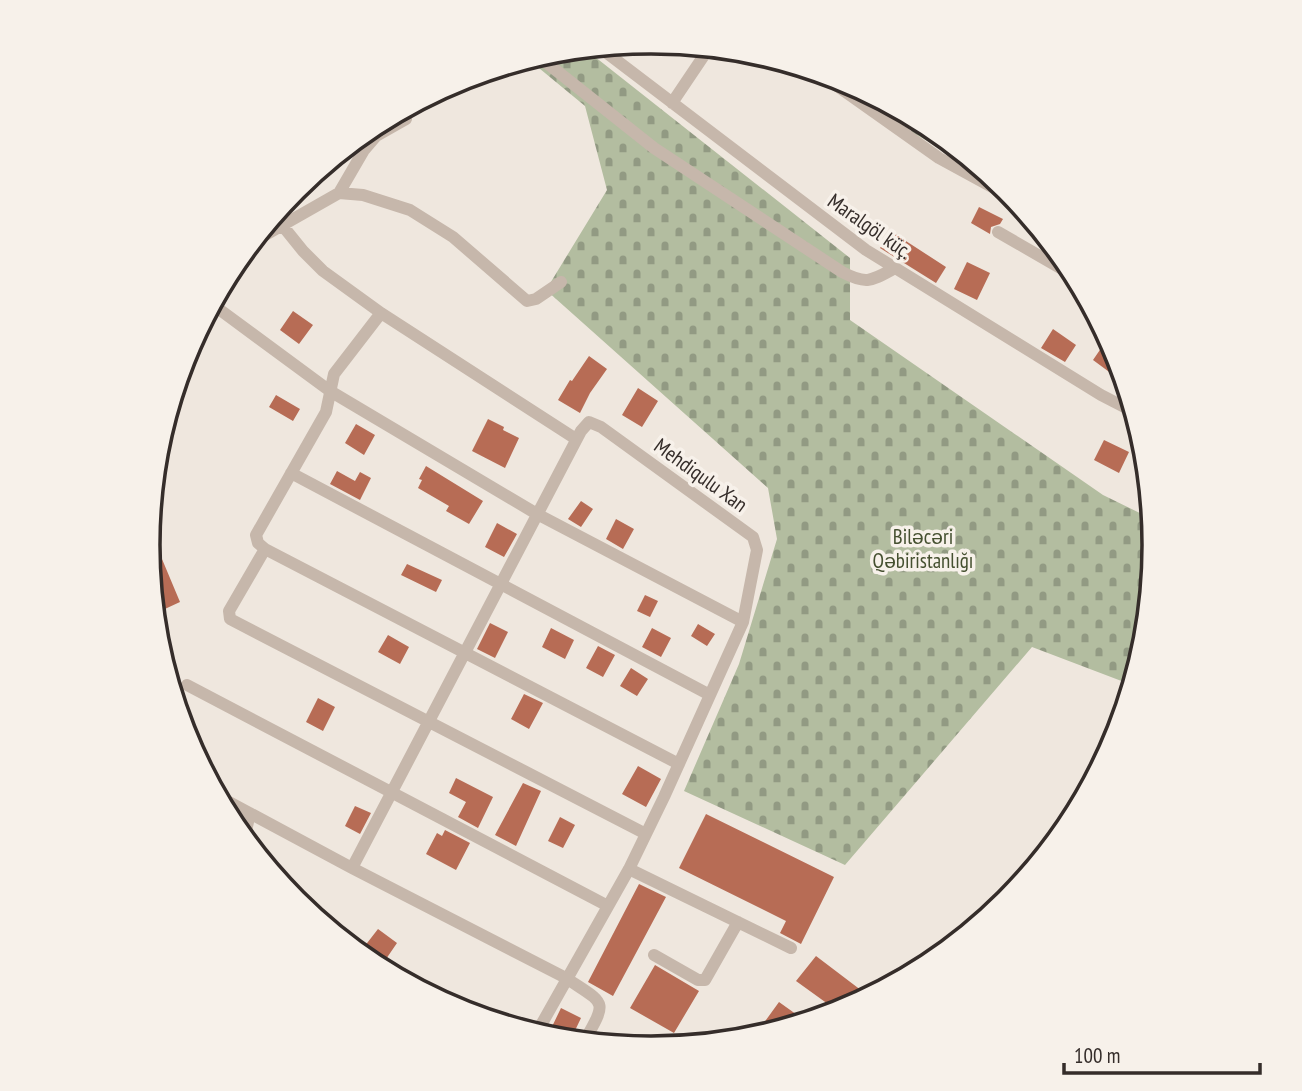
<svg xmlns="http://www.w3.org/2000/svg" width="1302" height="1091" font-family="'PT Sans Narrow',sans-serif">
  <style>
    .forest { fill: url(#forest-firs) }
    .cemetery { fill: url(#cemetery-stones) }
    .building { fill: #b76c55 }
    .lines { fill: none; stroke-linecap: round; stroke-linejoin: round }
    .minor { stroke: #c6b7ab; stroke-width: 12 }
    .labels { text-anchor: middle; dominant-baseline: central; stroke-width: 7; stroke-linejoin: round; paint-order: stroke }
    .street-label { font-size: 21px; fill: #352d2a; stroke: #f7f1ea }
    .park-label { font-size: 21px; fill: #455030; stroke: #f7f1ea }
    .rim { fill: none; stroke: #352d2a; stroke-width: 3.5 }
  </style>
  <defs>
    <pattern id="forest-firs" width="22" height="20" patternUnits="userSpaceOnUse" patternTransform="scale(1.75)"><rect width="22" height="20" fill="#b3bda0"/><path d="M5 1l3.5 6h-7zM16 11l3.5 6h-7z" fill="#929a83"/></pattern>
    <pattern id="cemetery-stones" width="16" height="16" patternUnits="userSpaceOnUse" patternTransform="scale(1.75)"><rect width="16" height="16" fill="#b3bda0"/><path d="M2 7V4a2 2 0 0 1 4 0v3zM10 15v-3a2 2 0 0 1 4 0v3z" fill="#929a83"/></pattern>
  </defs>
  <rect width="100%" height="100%" fill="#efe7de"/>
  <path class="forest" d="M913,118l18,9 50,43 -70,-38z"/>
  <path class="cemetery" d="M585,49l265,209v62l253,175 49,24c5,55 -4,113 -20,166l-100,-38 -187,218 -161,-74 55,-127 38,-125 -9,-51 -222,-198 61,-100 -22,-84 -57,-47 25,-7z"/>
  <path class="building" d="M979,207l24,12 -3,5 -9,3 -1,7 -19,-11z
    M892,232l54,35 -10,16 -56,-35z
    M967,262l23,11 -13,27 -23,-11z
    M293,311l20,14 -14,19 -19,-14z
    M1053,329l23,16 -11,17 -24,-14z
    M1106,341l6,5 9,23 -5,8 -23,-17z
    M589,356l18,13 -17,24 -10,20 -22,-13 12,-20 2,1z
    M638,388l20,13 -16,26 -20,-12z
    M276,395l24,14 -7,12 -24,-14z
    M488,419l16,8 -1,3 16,8 -14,30 -33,-17z
    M356,424l19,11 -11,20 -19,-12z
    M1104,440l25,12 -10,21 -25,-13z
    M426,466l57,35 -14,23 -23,-13 3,-5 -31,-18 4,-8 -3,-1z
    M337,471l18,10 5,-9 11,6 -11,22 -30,-16z
    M581,501l12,8 -12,18 -13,-8z
    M616,519l18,10 -11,20 -17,-10z
    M497,523l20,11 -13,23 -19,-10z
    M149,528l31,74 -26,12 -6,-69z
    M407,564l35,16 -6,12 -35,-17z
    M645,595l13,6 -8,16 -13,-6z
    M490,623l18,9 -13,26 -18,-9z
    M698,624l17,10 -8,12 -16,-10z
    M551,628l23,12 -9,19 -23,-12z
    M652,628l19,10 -10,19 -19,-10z
    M388,635l21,12 -9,17 -22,-12z
    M598,646l17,9 -12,22 -17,-9z
    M631,668l17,11 -11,17 -17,-10z
    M524,694l19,9 -14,26 -18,-10z
    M318,698l17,9 -12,24 -17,-9z
    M638,766l23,13 -15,28 -24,-13z
    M456,778l37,19 -15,31 -20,-11 8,-15 -17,-9z
    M523,783l18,8 -25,55 -21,-11z
    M355,806l16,7 -11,21 -15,-8z
    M706,814l128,63 -33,67 -21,-11 6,-12 -107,-53z
    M560,817l15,8 -12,23 -15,-7z
    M445,830l25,13 -14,27 -30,-16 11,-21 5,3z
    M639,884l27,13 -53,99 -25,-14z
    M378,929l19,14 -13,19 -20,-15z
    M816,956l54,41 -31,15 -43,-31z
    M655,965l44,26 -25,42 -44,-25z
    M779,1002l28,20 -54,16z
    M561,1008l20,10 -11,23 -23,-4z"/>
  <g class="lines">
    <path class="minor" d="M599,47l267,203 235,145 33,17
      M538,56l116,92 188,124c25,13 29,9 53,-4
      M819,73l120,85 77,42
      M672,103l37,-55
      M339,193l25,-43 12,-14 30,-17
      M282,225l21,26 20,20 58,42 195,126
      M998,232l78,45
      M251,243l88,-50 24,2 47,15 43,27 74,64 9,-2 25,-17
      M212,304l118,87 207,123 206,108
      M381,313l-47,61 -8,38 -70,123 2,8 7,6 414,215
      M291,473l419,222
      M265,549l-36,62 1,8 416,215
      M187,685l421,221
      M216,795l136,73 214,110c40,27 42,21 18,64
      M244,840l6,-27
      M352,868l229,-437 8,-9 12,5 152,110 4,13 -14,72 -79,175 -35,72 -93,165
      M629,869l162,79
      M654,955l44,25h7l33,-58"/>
  </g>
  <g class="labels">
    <g class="street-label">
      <text transform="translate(870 226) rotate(35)">Maralgöl küç.</text>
      <text transform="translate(701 475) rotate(36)">Mehdiqulu Xan</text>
    </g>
    <g class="park-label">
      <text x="923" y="536">Biləcəri<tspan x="923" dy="24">Qəbiristanlığı</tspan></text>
    </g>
  </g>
  <path d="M0 0H1302V1091H0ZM160 545a491 491 0 1 1 982 0a491 491 0 1 1-982 0Z" fill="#f7f1ea" fill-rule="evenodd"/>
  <path class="rim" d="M160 545a491 491 0 1 1 982 0a491 491 0 1 1-982 0Z"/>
  <path d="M1064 1063v10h196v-10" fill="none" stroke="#352d2a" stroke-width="3.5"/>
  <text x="1074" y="1063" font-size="21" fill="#352d2a" stroke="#f7f1ea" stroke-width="5" paint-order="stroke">100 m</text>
</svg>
